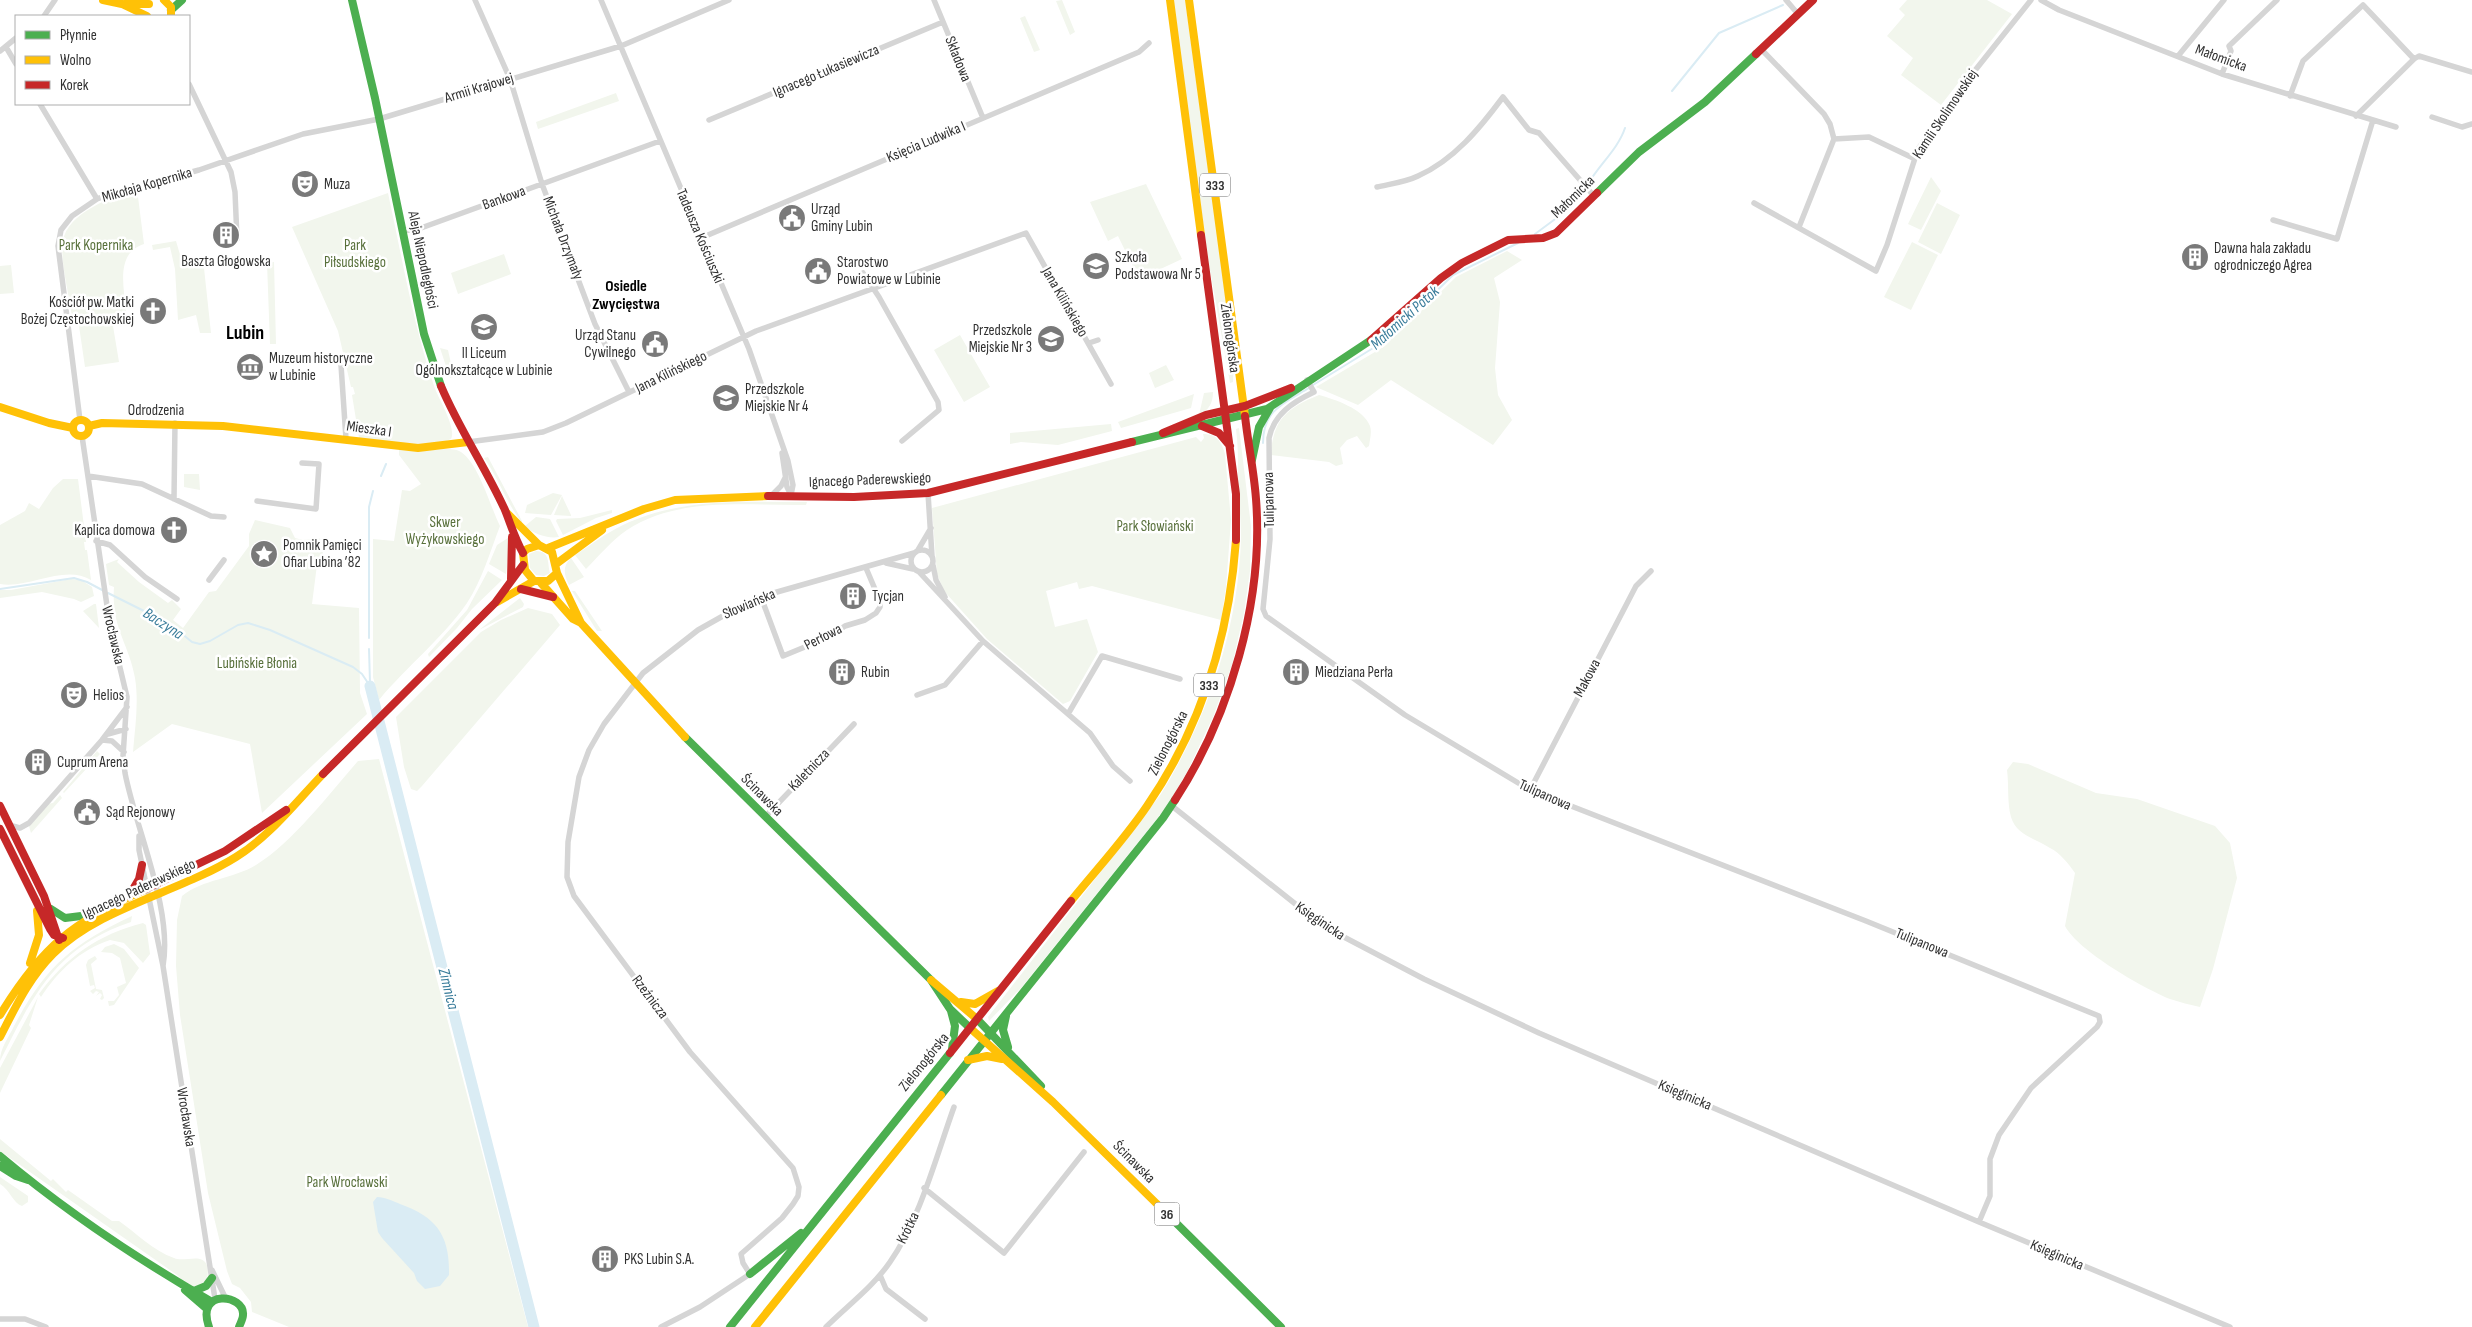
<svg xmlns="http://www.w3.org/2000/svg" width="2472" height="1327" font-family="'Sofia Sans Condensed',sans-serif">
  <style>
    .green { fill: #f2f6ed }
    .water { fill: #daecf4 }
    .lines { fill: none; stroke-linecap: round; stroke-linejoin: round }
    .stream { stroke: #daecf4; stroke-width: 2 }
    .river { stroke: #daecf4; stroke-width: 11 }
    .street { stroke: #d5d5d5; stroke-width: 5.5 }
    .fast { stroke: #4caf50; stroke-width: 8 }
    .slow { stroke: #ffc107; stroke-width: 8 }
    .jam { stroke: #c62828; stroke-width: 8 }
    .labels { text-anchor: middle; dominant-baseline: central; stroke-width: 5; stroke-linejoin: round; paint-order: stroke }
    .shield { fill: #fff; stroke: #6f6f6f; stroke-width: 1 }
    .shield-label { font-size: 14px; font-weight: bold; fill: #313131 }
    .street-label { font-size: 15px; fill: #313131; stroke: #fff }
    .poi-label { font-size: 15px; fill: #313131; stroke: #fff; text-anchor: start }
    .park-label { font-size: 15px; fill: #58703b; stroke: #fff }
    .neighbourhood-label { font-size: 16px; font-weight: bold; fill: #000; stroke: #fff }
    .water-label { font-size: 16px; font-style: italic; fill: #397c9a; stroke: #fff }
    .district-label { font-size: 20px; font-weight: bold; fill: #000; stroke: #fff }
  </style>
  <rect width="100%" height="100%" fill="#fff"/>
  <path class="green" d="M1062,0l13,32 -5,3 -14,-34z
    M1172,0h13l49,357 -1,25 -3,1 -21,-119z
    M1907,0h80l25,14 -71,91 -40,-30 12,-17 -26,-22 18,-21 -6,-6z
    M1025,16l15,34 -6,2 -14,-34z
    M616,93l3,8 -81,28 -2,-7z
    M1931,177l10,14 -20,39 -13,-6z
    M1146,184l36,75 -43,20 -21,-43 -10,5 -18,-39z
    M137,189l7,55c-29,9 -20,43 -18,67l-15,3 8,48 -34,5 -7,-48h-6l-1,-9c-3,-20 -11,-50 -8,-69 4,-28 50,-45 74,-52z
    M388,193c14,65 25,130 46,193 4,12 23,42 17,53 -26,13 -64,2 -92,-1l-7,-43 3,-1 -2,-7h-2l-13,-56 -46,-104z
    M1937,203l23,12 -19,39 -23,-12z
    M176,241l5,17 12,-2 2,12h9l7,65h-11l-4,-18 -18,5 -3,-51 -5,-22 -17,3 -1,-5z
    M1912,242l26,13 -27,55 -27,-13z
    M1507,251l15,9 -28,18 6,24 -5,66 3,27 14,25 -19,25 -102,-65 -33,25 -42,-18 69,-41 22,-24 10,-7 39,-38z
    M504,254l7,20 -53,20 -7,-21z
    M274,262l2,82h-6l-3,-81z
    M11,265l3,28 -14,1v-28z
    M960,335l30,52 -26,15 -30,-52z
    M440,348l8,2 6,27 -4,1z
    M1166,365l8,15 -19,8 -6,-15z
    M1213,392c0,11 -4,18 -14,23l5,-22z
    M1194,394l-3,14 -70,20 -3,-6z
    M1319,395c15,4 45,14 51,31 2,6 0,13 -1,20l-3,2 -9,-12 -10,4 -7,8 3,16 -7,2 -7,-4 -58,-7c2,-36 16,-47 48,-60z
    M1111,424l1,7 -54,14 -37,-3 -11,2v-11z
    M1239,428l12,98 -1,45 -6,42 -12,52 -19,52 -25,53 -20,35 -147,183 -32,33 -1,-4 173,-223c47,-77 77,-164 80,-255 0,-23 -3,-45 -3,-68 0,-14 0,-27 -2,-42z
    M1203,434c13,-1 19,8 22,20l6,66 -5,67 -5,33 -129,-34 -13,3 -2,-7 -31,9 9,36 32,-8 11,33 -28,49 -7,3 -76,-65 -43,-48 -7,-17 -5,-66 264,-71 5,5 3,-4z
    M445,449c6,0 11,0 16,3 18,12 29,54 39,74 -10,26 -18,54 -33,77 -25,36 -61,64 -88,97l-6,-23v-138l21,2 8,-51 8,1 11,-7 -22,-29v-5l19,1z
    M488,457l34,64v2c-16,-21 -24,-46 -38,-65z
    M184,474h15l1,16 -16,-3z
    M63,479h15l8,63h-2l1,8h2l4,30c-27,-16 -62,9 -91,4v-59l25,-14 4,-8 10,6 14,-21z
    M553,493l9,2 -11,20 -26,-2 2,-8z
    M562,496l9,19v1l-17,-1z
    M807,502l-1,3c-58,1 -128,-9 -179,25 -15,10 -28,26 -41,39l-11,-14c16,-10 31,-22 48,-30 59,-28 122,-23 184,-23z
    M612,510v3l-16,5 -33,17 -7,-14 1,-2 23,-1z
    M536,517l14,2 9,18c-11,2 -26,-3 -34,-11z
    M255,520l35,8 5,10 8,2 16,-2 4,5v14h-5l-6,47 47,4 1,85 7,21 -105,99 -12,-69 -78,-20 -39,28c2,-25 6,-49 2,-74 -6,-35 -24,-50 -21,-91l-5,-2 -3,-21 13,-5 -2,3 22,20 29,21 4,-3 9,9 -8,11 10,8 26,-36 7,-1 33,-45v-12z
    M508,538l1,12 -3,24 -17,-10 8,-19z
    M536,551c15,1 11,12 14,22l-6,3 -8,-1 -6,-7 -1,-14z
    M571,558l13,19 -15,8c-5,-10 -7,-19 2,-27z
    M488,571l14,9 -30,29 -15,19 -28,29 -1,-3 39,-44z
    M71,579l10,1 11,7 2,9 -13,6 -7,-3 -32,-7 -42,6v-8h11z
    M572,591h3l27,40h-5z
    M520,598l4,6 -1,3 -44,23z
    M94,604h2l3,24 -16,-17z
    M528,608l24,6 8,11 -138,161 -5,5 -6,-2 -7,-22 -8,-50 85,-85 20,-12z
    M97,751l3,3 -36,39 -1,-1z
    M379,759l149,568h-239l-37,-15 -1,-10 -11,-14 -8,-4 -5,-13 -19,-78 -28,-178 -4,-49 1,-46 5,-24c21,-17 51,-17 74,-31 36,-22 74,-72 102,-104z
    M2013,762l15,2 68,29 41,6 78,27 15,17 7,35 -24,91 -13,38c-10,-2 -20,-5 -30,-8 -27,-11 -92,-48 -105,-73l10,-53c-7,-10 -15,-20 -25,-25 -14,-9 -34,-13 -39,-31 -4,-14 -2,-32 -4,-47z
    M60,795l2,3 -31,35 -2,-7 18,-22 6,-1z
    M132,916l-1,6c-75,25 -98,73 -131,139 0,-13 9,-24 14,-35 32,-60 57,-81 118,-110z
    M143,923l3,2 4,29 -7,9 -19,-20 -14,-3c-30,10 -52,31 -69,57l-2,-3c27,-37 60,-60 104,-71z
    M114,944l10,5 15,19 -25,37 -5,1 -1,-5h6l5,-6 -2,-8 9,-4 -6,-25 -8,-5 -11,-1 4,-5z
    M95,956l2,3 -6,5 5,25 6,1 2,8 -2,2 -2,-1 2,-4 -2,-2 -4,3 3,-4 -3,-1 -3,3 -3,-3 5,-3 -1,-3 -4,1 -4,-21 2,-5z
    M38,997l-9,28 2,3 -31,65v-25z
    M0,1139l51,42 2,-2 13,13 2,-2 44,31h7c17,12 35,30 55,37 9,4 23,-3 30,3 5,4 4,13 3,18l-8,7c-10,1 -15,-4 -22,-11l-177,-124z
    M0,1177l28,19v6l-6,4c-9,-3 -12,-16 -22,-22z"/>
  <path class="water" d="M377,1197c8,0 16,4 23,7 37,13 50,32 49,71l-9,11 -15,3 -8,-8 -3,-8 -32,-35 -4,-6 -5,-30z"/>
  <g class="lines">
    <path class="stream" d="M1672,91l47,-58 64,-28
      M1588,184c11,-19 30,-35 37,-56
      M1535,234l35,-26 14,-17
      M1313,385l70,-43 23,-25 9,-5 38,-37 65,-32
      M1263,443c0,-33 21,-40 46,-55
      M381,476l5,-12
      M0,589l74,-11 13,4 17,9
      M108,593l62,31 22,18 8,2 10,-3 28,-16 10,-2 22,7 83,37 9,7 8,12
      M369,638v-131l4,-16
      M369,649l1,34"/>
    <path class="river" d="M370,686l164,641"/>
    <path class="street" d="M475,0l35,79 32,105 53,140 34,68
      M601,0l148,349 39,112 5,24 -2,10
      M934,0l49,118
      M1786,0l12,14
      M2041,0l18,10 163,64 174,53
      M44,16l11,-16
      M6,47l10,17
      M1761,49l63,65 6,10 4,15 -35,88
      M0,51l16,-13
      M2178,56l46,-56
      M2414,59l5,-3 53,16
      M2222,74l9,-23 -2,-5 48,-46
      M189,84l42,88 4,20 2,47
      M2290,96l13,-35 60,-56 51,54 -58,57
      M40,104l57,95
      M2432,117l30,10 10,-3
      M709,120l234,-98
      M1834,139l35,-2 44,21
      M1377,187c13,-3 29,-5 41,-11 36,-16 62,-48 85,-79l26,33 10,3 55,63
      M1754,203l122,68 11,-26 31,-96 51,-71 62,-78
      M2273,220l64,19 36,-119
      M403,231l18,-3 239,-87
      M701,238l438,-186 10,-9
      M863,273l16,24 59,105 1,8 -37,31
      M1089,343l9,-3
      M341,365l5,74
      M1307,380l7,12c-21,10 -40,22 -45,46l1,101 -7,70 3,7 139,99 125,75 336,131 233,95 1,6 -3,5 -66,61 -32,47 -9,24v37l-11,26
      M80,420l-22,-174 3,-16 11,-14 25,-17 13,-5 89,-24 104,-36 76,-15 242,-73 108,-46
      M82,436l28,190 17,71 -4,59 2,17c11,57 48,136 38,193
      M468,442l75,-10 23,-9 190,-92 270,-98 85,151
      M782,453l5,34 4,8
      M88,476l54,8 69,32 13,1
      M928,493l4,63
      M771,496l10,-10 4,-8
      M174,499l1,-76
      M257,501l59,8 3,-45 -17,-1
      M96,541l14,4 35,32 32,22
      M911 561a11 11 0 1 1 22 0a11 11 0 1 1-22 0Z
      M918,550l13,-22
      M886,563l27,6
      M933,565l3,15 9,17
      M920,573l63,68 107,92 23,33 17,15
      M209,580l15,-20
      M761,597l22,59 46,-19 16,-11 20,-6 11,-7 4,-6v-6l-14,-33
      M917,695l28,-10 38,-44
      M1068,714l34,-58 78,23
      M108,734l18,-5
      M102,740l10,1 12,11
      M1530,790l106,-204 15,-15
      M1172,806l131,104 39,26 82,43 115,54 440,189 251,105
      M765,817l89,-93
      M9,825l11,3 9,-5 73,-83 25,-33
      M139,836v14l24,116 52,333
      M924,1188l80,65 80,-101
      M212,1270l13,27
      M880,1275l6,14 39,30
      M0,1319h25l21,8
      M661,1327l39,-20 50,-33 -7,-11 -2,-9 41,-36 11,-14 5,-8 1,-9 -6,-19 -103,-116 -116,-156 -7,-19 1,-35 11,-65 10,-27 15,-26 39,-51 55,-43 48,-27 24,-9 144,-41
      M826,1327c21,-21 47,-40 64,-65 30,-43 46,-105 64,-155"/>
    <path class="fast" d="M352,0l23,98 49,236 17,52
      M171,10l11,-10
      M1597,193l42,-41 66,-50 51,-48
      M1132,442l135,-33 104,-69
      M1252,460l7,-33 11,-19
      M685,737l246,243 19,29 20,19
      M51,909l14,9 24,-3
      M951,1011l4,15 -3,23
      M1006,1016l-3,14 5,17
      M977,1019l64,67
      M941,1095l222,-277 12,-18
      M0,1156c63,53 141,105 212,146
      M0,1166l16,10 12,4
      M1159,1206l122,121
      M750,1274l51,-41
      M185,1290l22,19
      M194,1291l12,-5 6,-8
      M209,1327c-14,-39 36,-33 34,-12 0,4 -3,9 -4,12
      M730,1327l220,-274"/>
    <path class="slow" d="M103,0l19,4 25,12
      M164,0l7,7v9
      M1170,0l31,235
      M1189,0l56,416
      M124,4h25
      M0,407l49,16 24,5
      M73 428a8 8 0 1 1 16 0a8 8 0 1 1-16 0Z
      M89,426l13,-3 121,3 195,22 50,-6
      M507,513l32,32
      M548,548l96,-39 31,-9 93,-4
      M556,564l46,-34
      M557,573l-9,8h-14l-9,-11 -2,-17 4,-4 12,-4 13,7 5,21 24,50 104,114
      M541,583l32,36 8,4
      M497,602l37,-21
      M1071,901c25,-31 53,-61 76,-95 55,-80 82,-169 89,-266
      M30,963l9,-28 -2,-24
      M931,980l46,39
      M961,1002l14,2 23,-13
      M0,1015c42,-69 73,-93 146,-126
      M970,1028l83,74 106,104
      M0,1037c15,-29 29,-59 53,-83 45,-46 127,-62 183,-97 34,-21 59,-54 87,-83
      M968,1060l19,-4 15,3
      M755,1327l186,-232"/>
    <path class="jam" d="M1756,54l57,-54
      M1201,235l35,259v46
      M1371,340l70,-62 21,-15 46,-23 35,-2 13,-5 41,-40
      M441,386c18,43 45,82 64,124 6,15 10,29 18,43
      M1202,426l17,7 11,13
      M1163,433l43,-18 39,-9 46,-18
      M768,496l86,1 74,-4 204,-51
      M511,579l1,-42
      M521,589l32,8
      M323,774l172,-171 28,-38
      M1175,800c55,-84 89,-200 81,-301 -2,-28 -8,-55 -11,-83
      M0,806l44,90 15,44
      M0,829l50,100 4,6 9,3
      M146,889l79,-38 61,-41
      M129,896l10,-17 3,-14
      M950,1053l121,-152"/>
  </g>
  <defs>
    <g id="theatre-disc" transform="scale(1.4375)"><circle r="9.5" fill="#797979" stroke="#fff"/><path d="M-5-5.5Q0-4 5-5.5V0Q5 5 0 6Q-5 5-5 0ZM-3.3-2.5H-1v1.5H-3.3ZM1-2.5H3.3v1.5H1ZM-2.8 1Q0 5.5 2.8 1Z" fill="#fff"/></g>
    <g id="civic-disc" transform="scale(1.4375)"><circle r="9.5" fill="#797979" stroke="#fff"/><path d="M-.6-6.5H3V-4.5H.6V-3L4-1V1h2V6H-6V1h2V-1L-.6-3ZM-1.2 2.5V6h2.4V2.5Z" fill="#fff"/></g>
    <g id="building-disc" transform="scale(1.4375)"><circle r="9.5" fill="#797979" stroke="#fff"/><path d="M-4-6H4V6H1V3H-1V6H-4ZM-2.5-4.3h1.7v1.8h-1.7ZM.8-4.3h1.7v1.8H.8ZM-2.5-1h1.7V.8h-1.7ZM.8-1h1.7V.8H.8Z" fill="#fff"/></g>
    <g id="school-disc" transform="scale(1.4375)"><circle r="9.5" fill="#797979" stroke="#fff"/><path d="M0-5L7-2L0 1L-7-2ZM-4 1L0 2.5L4 1V4Q0 6-4 4Z" fill="#fff"/></g>
    <g id="church-disc" transform="scale(1.4375)"><circle r="9.5" fill="#797979" stroke="#fff"/><path d="M-1.2-6h2.4v3.5h3.3v2.4h-3.3V6h-2.4V-.1h-3.3v-2.4h3.3Z" fill="#fff"/></g>
    <g id="museum-disc" transform="scale(1.4375)"><circle r="9.5" fill="#797979" stroke="#fff"/><path d="M0-6L6-3V-2H-6V-3ZM-5-1h2V3h-2ZM-1-1h2V3h-2ZM3-1h2V3H3ZM-6 4H6V6H-6Z" fill="#fff"/></g>
    <g id="sight-disc" transform="scale(1.4375)"><circle r="9.5" fill="#797979" stroke="#fff"/><path d="M0-6L1.8-2.2L6-1.7L2.9 1.2L3.7 5.4L0 3.3L-3.7 5.4L-2.9 1.2L-6-1.7L-1.8-2.2Z" fill="#fff"/></g>
  </defs>
  <g fill-rule="evenodd">
    <use href="#theatre-disc" x="305" y="184"/>
    <use href="#civic-disc" x="792" y="218"/>
    <use href="#building-disc" x="226" y="235"/>
    <use href="#building-disc" x="2195" y="257"/>
    <use href="#school-disc" x="1096" y="266"/>
    <use href="#civic-disc" x="818" y="271"/>
    <use href="#church-disc" x="153" y="311"/>
    <use href="#school-disc" x="484" y="327"/>
    <use href="#school-disc" x="1051" y="339"/>
    <use href="#civic-disc" x="655" y="344"/>
    <use href="#museum-disc" x="250" y="367"/>
    <use href="#school-disc" x="726" y="398"/>
    <use href="#church-disc" x="174" y="530"/>
    <use href="#sight-disc" x="264" y="554"/>
    <use href="#building-disc" x="853" y="596"/>
    <use href="#building-disc" x="842" y="672"/>
    <use href="#building-disc" x="1296" y="672"/>
    <use href="#theatre-disc" x="74" y="695"/>
    <use href="#building-disc" x="38" y="762"/>
    <use href="#civic-disc" x="87" y="812"/>
    <use href="#building-disc" x="605" y="1259"/>
  </g>
  <g class="labels">
    <g class="shield">
      <rect x="1200" y="173.5" width="30" height="23" rx="4"/>
      <rect x="1194" y="673.5" width="30" height="23" rx="4"/>
      <rect x="1154.5" y="1202.5" width="25" height="23" rx="4"/>
    </g>
    <g class="shield-label">
      <text x="1215" y="185">333</text>
      <text x="1209" y="685">333</text>
      <text x="1167" y="1214">36</text>
    </g>
    <g class="street-label">
      <text transform="translate(2221 58) rotate(20)">Małomicka</text>
      <text transform="translate(958 59) rotate(68)">Składowa</text>
      <text transform="translate(826 71) rotate(-23)">Ignacego Łukasiewicza</text>
      <text transform="translate(479 88) rotate(-17)">Armii Krajowej</text>
      <text transform="translate(1945 114) rotate(-56)">Kamili Skolimowskiej</text>
      <text transform="translate(926 142) rotate(-23)">Księcia Ludwika I</text>
      <text transform="translate(147 185) rotate(-16)">Mikołaja Kopernika</text>
      <text transform="translate(1573 197) rotate(-44)">Małomicka</text>
      <text transform="translate(504 198) rotate(-20)">Bankowa</text>
      <text transform="translate(700 236) rotate(67)">Tadeusza Kościuszki</text>
      <text transform="translate(563 238) rotate(69)">Michała Drzymały</text>
      <text transform="translate(423 260) rotate(78)">Aleja Niepodległości</text>
      <text transform="translate(1065 302) rotate(60)">Jana Kilińskiego</text>
      <text transform="translate(1230 338) rotate(82)">Zielonogórska</text>
      <text transform="translate(671 372) rotate(-26)">Jana Kilińskiego</text>
      <text x="156" y="410">Odrodzenia</text>
      <text transform="translate(369 429) rotate(8)">Mieszka I</text>
      <text transform="translate(870 480) rotate(-2)">Ignacego Paderewskiego</text>
      <text transform="translate(1269 500) rotate(-91)">Tulipanowa</text>
      <text transform="translate(749 604) rotate(-23)">Słowiańska</text>
      <text transform="translate(113 635) rotate(77)">Wrocławska</text>
      <text transform="translate(823 637) rotate(-27)">Perłowa</text>
      <text transform="translate(1587 678) rotate(-62)">Makowa</text>
      <text transform="translate(1168 743) rotate(-63)">Zielonogórska</text>
      <text transform="translate(809 770) rotate(-46)">Kaletnicza</text>
      <text transform="translate(762 795) rotate(45)">Ścinawska</text>
      <text transform="translate(1545 795) rotate(24)">Tulipanowa</text>
      <text transform="translate(139 889) rotate(-25)">Ignacego Paderewskiego</text>
      <text transform="translate(1320 921) rotate(34)">Księginicka</text>
      <text transform="translate(1922 943) rotate(22)">Tulipanowa</text>
      <text transform="translate(650 997) rotate(53)">Rzeźnicza</text>
      <text transform="translate(924 1062) rotate(-51)">Zielonogórska</text>
      <text transform="translate(1685 1095) rotate(23)">Księginicka</text>
      <text transform="translate(186 1117) rotate(81)">Wrocławska</text>
      <text transform="translate(1134 1162) rotate(45)">Ścinawska</text>
      <text transform="translate(908 1228) rotate(-64)">Krótka</text>
      <text transform="translate(2057 1255) rotate(23)">Księginicka</text>
    </g>
    <g class="poi-label">
      <text x="324" y="184">Muza</text>
      <text x="811" y="209">Urząd<tspan x="811" dy="17">Gminy Lubin</tspan></text>
      <text x="2214" y="248">Dawna hala zakładu<tspan x="2214" dy="17">ogrodniczego Agrea</tspan></text>
      <text x="1115" y="257">Szkoła<tspan x="1115" dy="17">Podstawowa Nr 5</tspan></text>
      <text x="226" y="261" text-anchor="middle">Baszta Głogowska</text>
      <text x="837" y="262">Starostwo<tspan x="837" dy="17">Powiatowe w Lubinie</tspan></text>
      <text x="134" y="302" text-anchor="end">Kościół pw. Matki<tspan x="134" dy="17">Bożej Częstochowskiej</tspan></text>
      <text x="1032" y="330" text-anchor="end">Przedszkole<tspan x="1032" dy="17">Miejskie Nr 3</tspan></text>
      <text x="636" y="335" text-anchor="end">Urząd Stanu<tspan x="636" dy="17">Cywilnego</tspan></text>
      <text x="484" y="353" text-anchor="middle">II Liceum<tspan x="484" dy="17">Ogólnokształcące w Lubinie</tspan></text>
      <text x="269" y="358">Muzeum historyczne<tspan x="269" dy="17">w Lubinie</tspan></text>
      <text x="745" y="389">Przedszkole<tspan x="745" dy="17">Miejskie Nr 4</tspan></text>
      <text x="155" y="530" text-anchor="end">Kaplica domowa</text>
      <text x="283" y="545">Pomnik Pamięci<tspan x="283" dy="17">Ofiar Lubina ’82</tspan></text>
      <text x="872" y="596">Tycjan</text>
      <text x="861" y="672">Rubin</text>
      <text x="1315" y="672">Miedziana Perła</text>
      <text x="93" y="695">Helios</text>
      <text x="57" y="762">Cuprum Arena</text>
      <text x="106" y="812">Sąd Rejonowy</text>
      <text x="624" y="1259">PKS Lubin S.A.</text>
    </g>
    <g class="park-label">
      <text x="96" y="245">Park Kopernika</text>
      <text x="355" y="245">Park<tspan x="355" dy="17">Piłsudskiego</tspan></text>
      <text x="445" y="522">Skwer<tspan x="445" dy="17">Wyżykowskiego</tspan></text>
      <text x="1155" y="526">Park Słowiański</text>
      <text x="257" y="663">Lubińskie Błonia</text>
      <text x="347" y="1182">Park Wrocławski</text>
    </g>
    <g class="neighbourhood-label">
      <text x="626" y="286">Osiedle<tspan x="626" dy="18">Zwycięstwa</tspan></text>
    </g>
    <g class="water-label">
      <text transform="translate(1405 318) rotate(-42)">Małomicki Potok</text>
      <text transform="translate(163 624) rotate(33)">Baczyna</text>
      <text transform="translate(448 989) rotate(76)">Zimnica</text>
    </g>
    <g class="district-label">
      <text x="245" y="333">Lubin</text>
    </g>
  </g>
  <rect x="15" y="15" width="175" height="90" fill="#ffffff" stroke="#adadad"/>
  <rect x="25" y="31" width="25" height="8" fill="#4caf50" stroke="#adadad"/>
  <text x="60" y="40" font-size="15" fill="#313131">Płynnie</text>
  <rect x="25" y="56" width="25" height="8" fill="#ffc107" stroke="#adadad"/>
  <text x="60" y="65" font-size="15" fill="#313131">Wolno</text>
  <rect x="25" y="81" width="25" height="8" fill="#c62828" stroke="#adadad"/>
  <text x="60" y="90" font-size="15" fill="#313131">Korek</text>
</svg>
